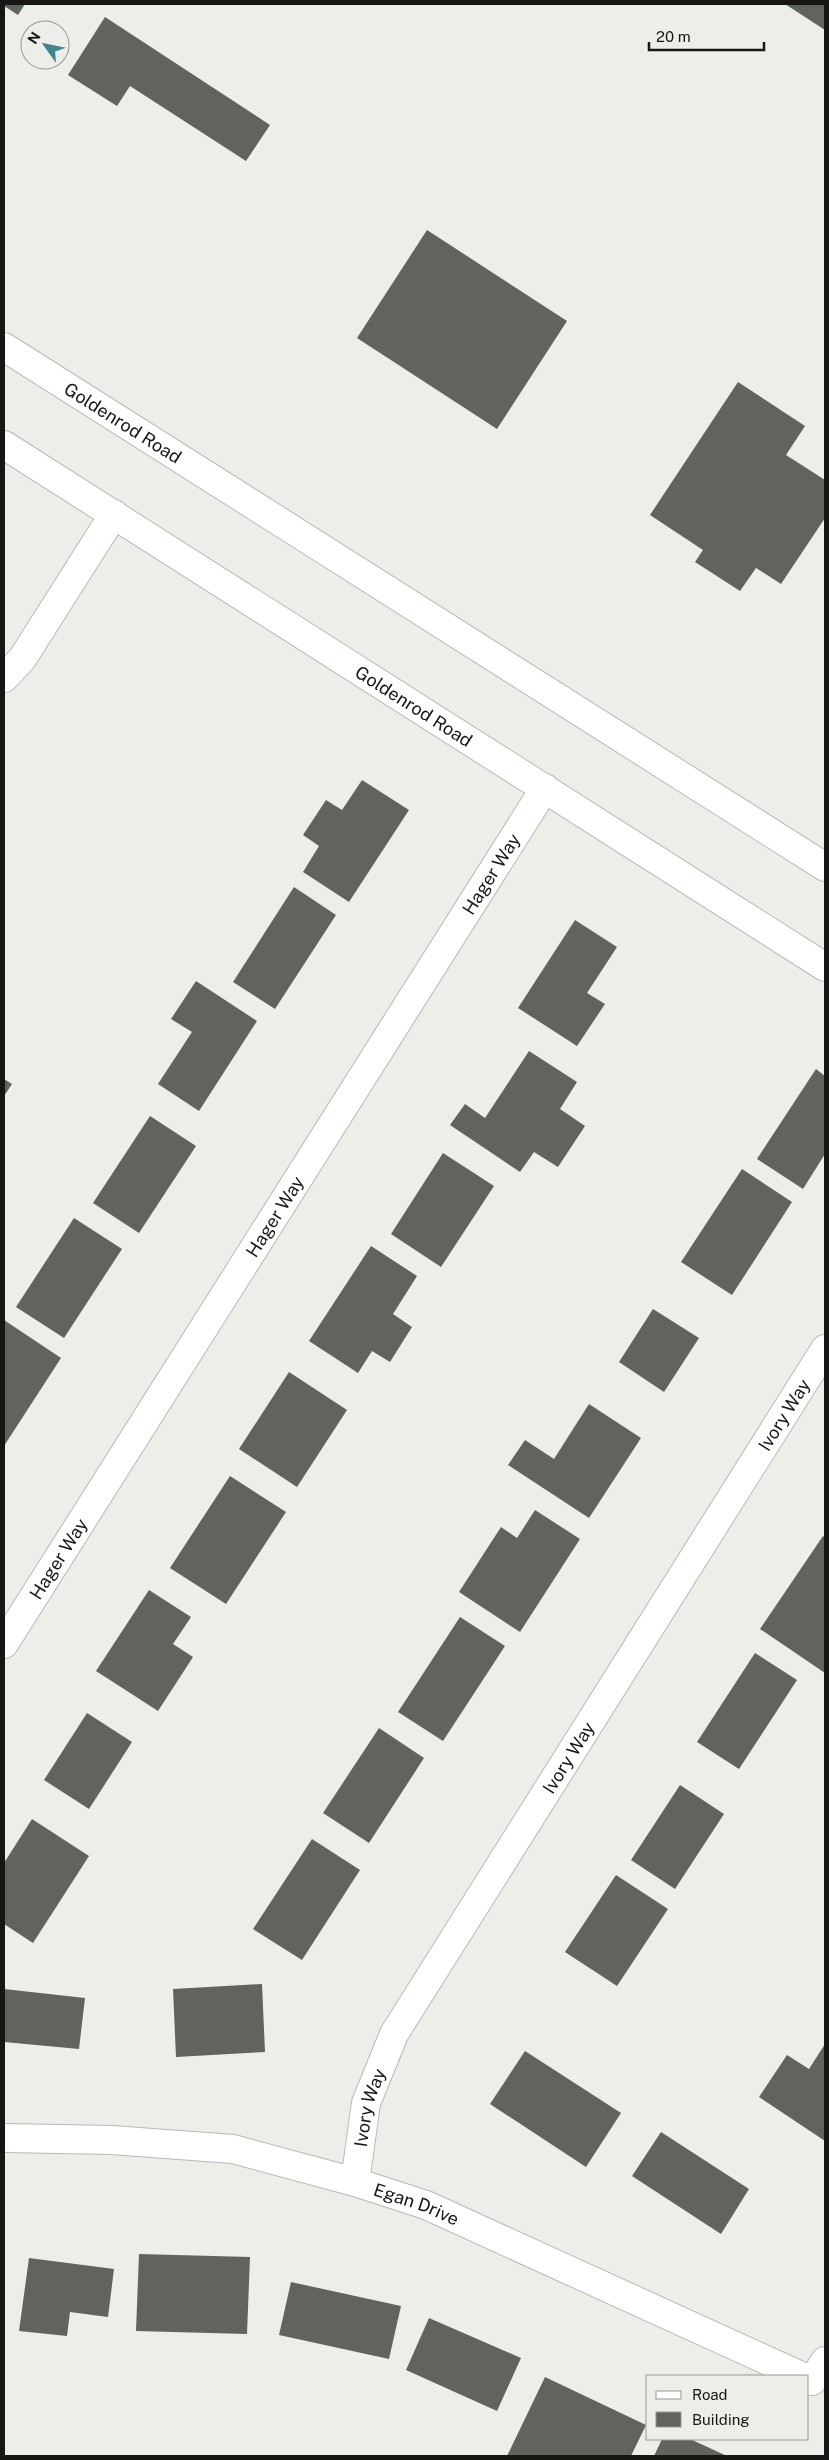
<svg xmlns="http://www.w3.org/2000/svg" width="829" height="2460" font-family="'Public Sans',sans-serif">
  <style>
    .building { fill: #61635f }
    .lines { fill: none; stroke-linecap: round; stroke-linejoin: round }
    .minor-casing { stroke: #b8b8b4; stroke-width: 30 }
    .major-casing { stroke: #b8b8b4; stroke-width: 30 }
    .minor { stroke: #fff; stroke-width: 28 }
    .major { stroke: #fff; stroke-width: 28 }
    .labels { text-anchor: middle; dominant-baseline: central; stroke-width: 5; stroke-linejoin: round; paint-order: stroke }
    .street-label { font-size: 18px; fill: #171615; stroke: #edede9 }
  </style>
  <rect width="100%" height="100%" fill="#edede9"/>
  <path class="building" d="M4,4h21l-7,11 -14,-9z
    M785,4h40v26z
    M105,17l165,108 -24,36 -116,-75 -13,20 -49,-31z
    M427,230l140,91 -70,108 -140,-91z
    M738,382l67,44 -19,29 39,25v38l-44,66 -25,-16 -16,23 -45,-29 8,-12 -53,-35z
    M362,780l47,30 -60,92 -46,-30 16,-26 -16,-11 23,-35 16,10z
    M294,887l42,28 -61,94 -42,-27z
    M575,920l42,27 -30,46 18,11 -28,42 -59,-38z
    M196,981l61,40 -58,90 -41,-27 34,-52 -21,-13z
    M529,1051l48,31 -17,27 25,17 -27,41 -24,-15 -14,20 -70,-47 15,-21 20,14z
    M816,1069l9,7v78l-22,35 -46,-30z
    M4,1079l8,5 -8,12z
    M150,1116l46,30 -57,87 -46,-30z
    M443,1153l51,33 -53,81 -50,-33z
    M742,1169l50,33 -60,93 -51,-33z
    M74,1218l48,31 -58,89 -48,-31z
    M371,1246l46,30 -24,38 19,13 -22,35 -18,-11 -14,22 -49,-32z
    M653,1309l46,29 -35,54 -45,-30z
    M4,1320l57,38 -57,88z
    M289,1372l58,38 -50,77 -58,-38z
    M589,1404l52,34 -52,80 -81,-53 17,-25 29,19z
    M230,1476l56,36 -60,92 -56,-36z
    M535,1510l45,29 -60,93 -61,-40 42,-65 16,11z
    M823,1536l2,2v135l-65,-44z
    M149,1590l42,27 -18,27 20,13 -35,54 -62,-40z
    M460,1617l45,29 -62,95 -45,-29z
    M755,1653l42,27 -58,89 -42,-27z
    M87,1713l45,29 -43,67 -45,-29z
    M379,1728l45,30 -55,85 -46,-30z
    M680,1785l44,29 -49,75 -44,-29z
    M32,1819l57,37 -56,87 -29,-19v-61z
    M312,1839l48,31 -58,90 -49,-31z
    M616,1875l52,34 -51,77 -52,-34z
    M262,1984l3,68 -89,5 -3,-68z
    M4,1989l81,9 -6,51 -75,-7z
    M825,2044v97l-66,-44 28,-42 22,14z
    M525,2051l96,62 -35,54 -96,-63z
    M661,2132l88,57 -28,45 -89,-58z
    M139,2254l111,3 -3,77 -111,-3z
    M29,2258l85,11 -6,48 -38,-5 -3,24 -48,-5z
    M291,2282l110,24 -12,53 -110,-24z
    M429,2318l92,40 -24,53 -91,-41z
    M545,2377l101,48 -15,31h-124z
    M662,2439h28l37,17h-73z"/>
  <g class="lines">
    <g class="minor-casing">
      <g id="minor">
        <path d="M4,678l18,-19 92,-145"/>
        <path id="s1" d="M4,1644l541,-856"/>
        <path id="s2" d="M4,2138l108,2 121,9 122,33 71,23 375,171"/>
        <path id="s3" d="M355,2182l11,-79 28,-69 431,-685"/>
        <path d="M812,2381l13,-20"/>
      </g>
    </g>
    <g class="major-casing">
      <g id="major">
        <path id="s4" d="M4,347l821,520"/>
        <path id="s5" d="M4,445l821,522"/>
      </g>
    </g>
    <use href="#minor" class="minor"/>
    <use href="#major" class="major"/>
  </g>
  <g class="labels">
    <g class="street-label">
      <text stroke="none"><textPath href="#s4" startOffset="141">Goldenrod Road</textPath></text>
      <text stroke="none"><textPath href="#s5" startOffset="486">Goldenrod Road</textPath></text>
      <text stroke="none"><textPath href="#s1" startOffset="911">Hager Way</textPath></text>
      <text stroke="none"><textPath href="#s1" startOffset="506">Hager Way</textPath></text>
      <text stroke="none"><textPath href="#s3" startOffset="886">Ivory Way</textPath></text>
      <text stroke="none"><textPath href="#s1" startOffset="101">Hager Way</textPath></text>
      <text stroke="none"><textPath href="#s3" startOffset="481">Ivory Way</textPath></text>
      <text stroke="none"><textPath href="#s3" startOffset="76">Ivory Way</textPath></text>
      <text stroke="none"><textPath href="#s2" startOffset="421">Egan Drive</textPath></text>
    </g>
  </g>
  <rect width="829" height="2460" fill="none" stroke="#171615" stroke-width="10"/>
  <rect x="646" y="2375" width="162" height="65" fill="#edede9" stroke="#979794"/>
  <rect x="656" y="2391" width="25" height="8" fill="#ffffff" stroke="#979794"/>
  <text x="692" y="2400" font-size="15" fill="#171615">Road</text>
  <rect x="656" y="2412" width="25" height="15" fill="#61635f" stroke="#979794"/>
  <text x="692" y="2425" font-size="15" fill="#171615">Building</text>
  <g transform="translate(45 45) rotate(303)"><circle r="24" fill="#edede9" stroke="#979794"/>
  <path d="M0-4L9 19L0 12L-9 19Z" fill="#3f878d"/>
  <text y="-8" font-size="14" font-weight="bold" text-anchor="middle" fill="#171615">N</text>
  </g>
  <path d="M649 42v8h115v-8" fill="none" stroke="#171615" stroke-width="2.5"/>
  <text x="656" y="42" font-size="15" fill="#171615" stroke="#edede9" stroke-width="4" paint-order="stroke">20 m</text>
</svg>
